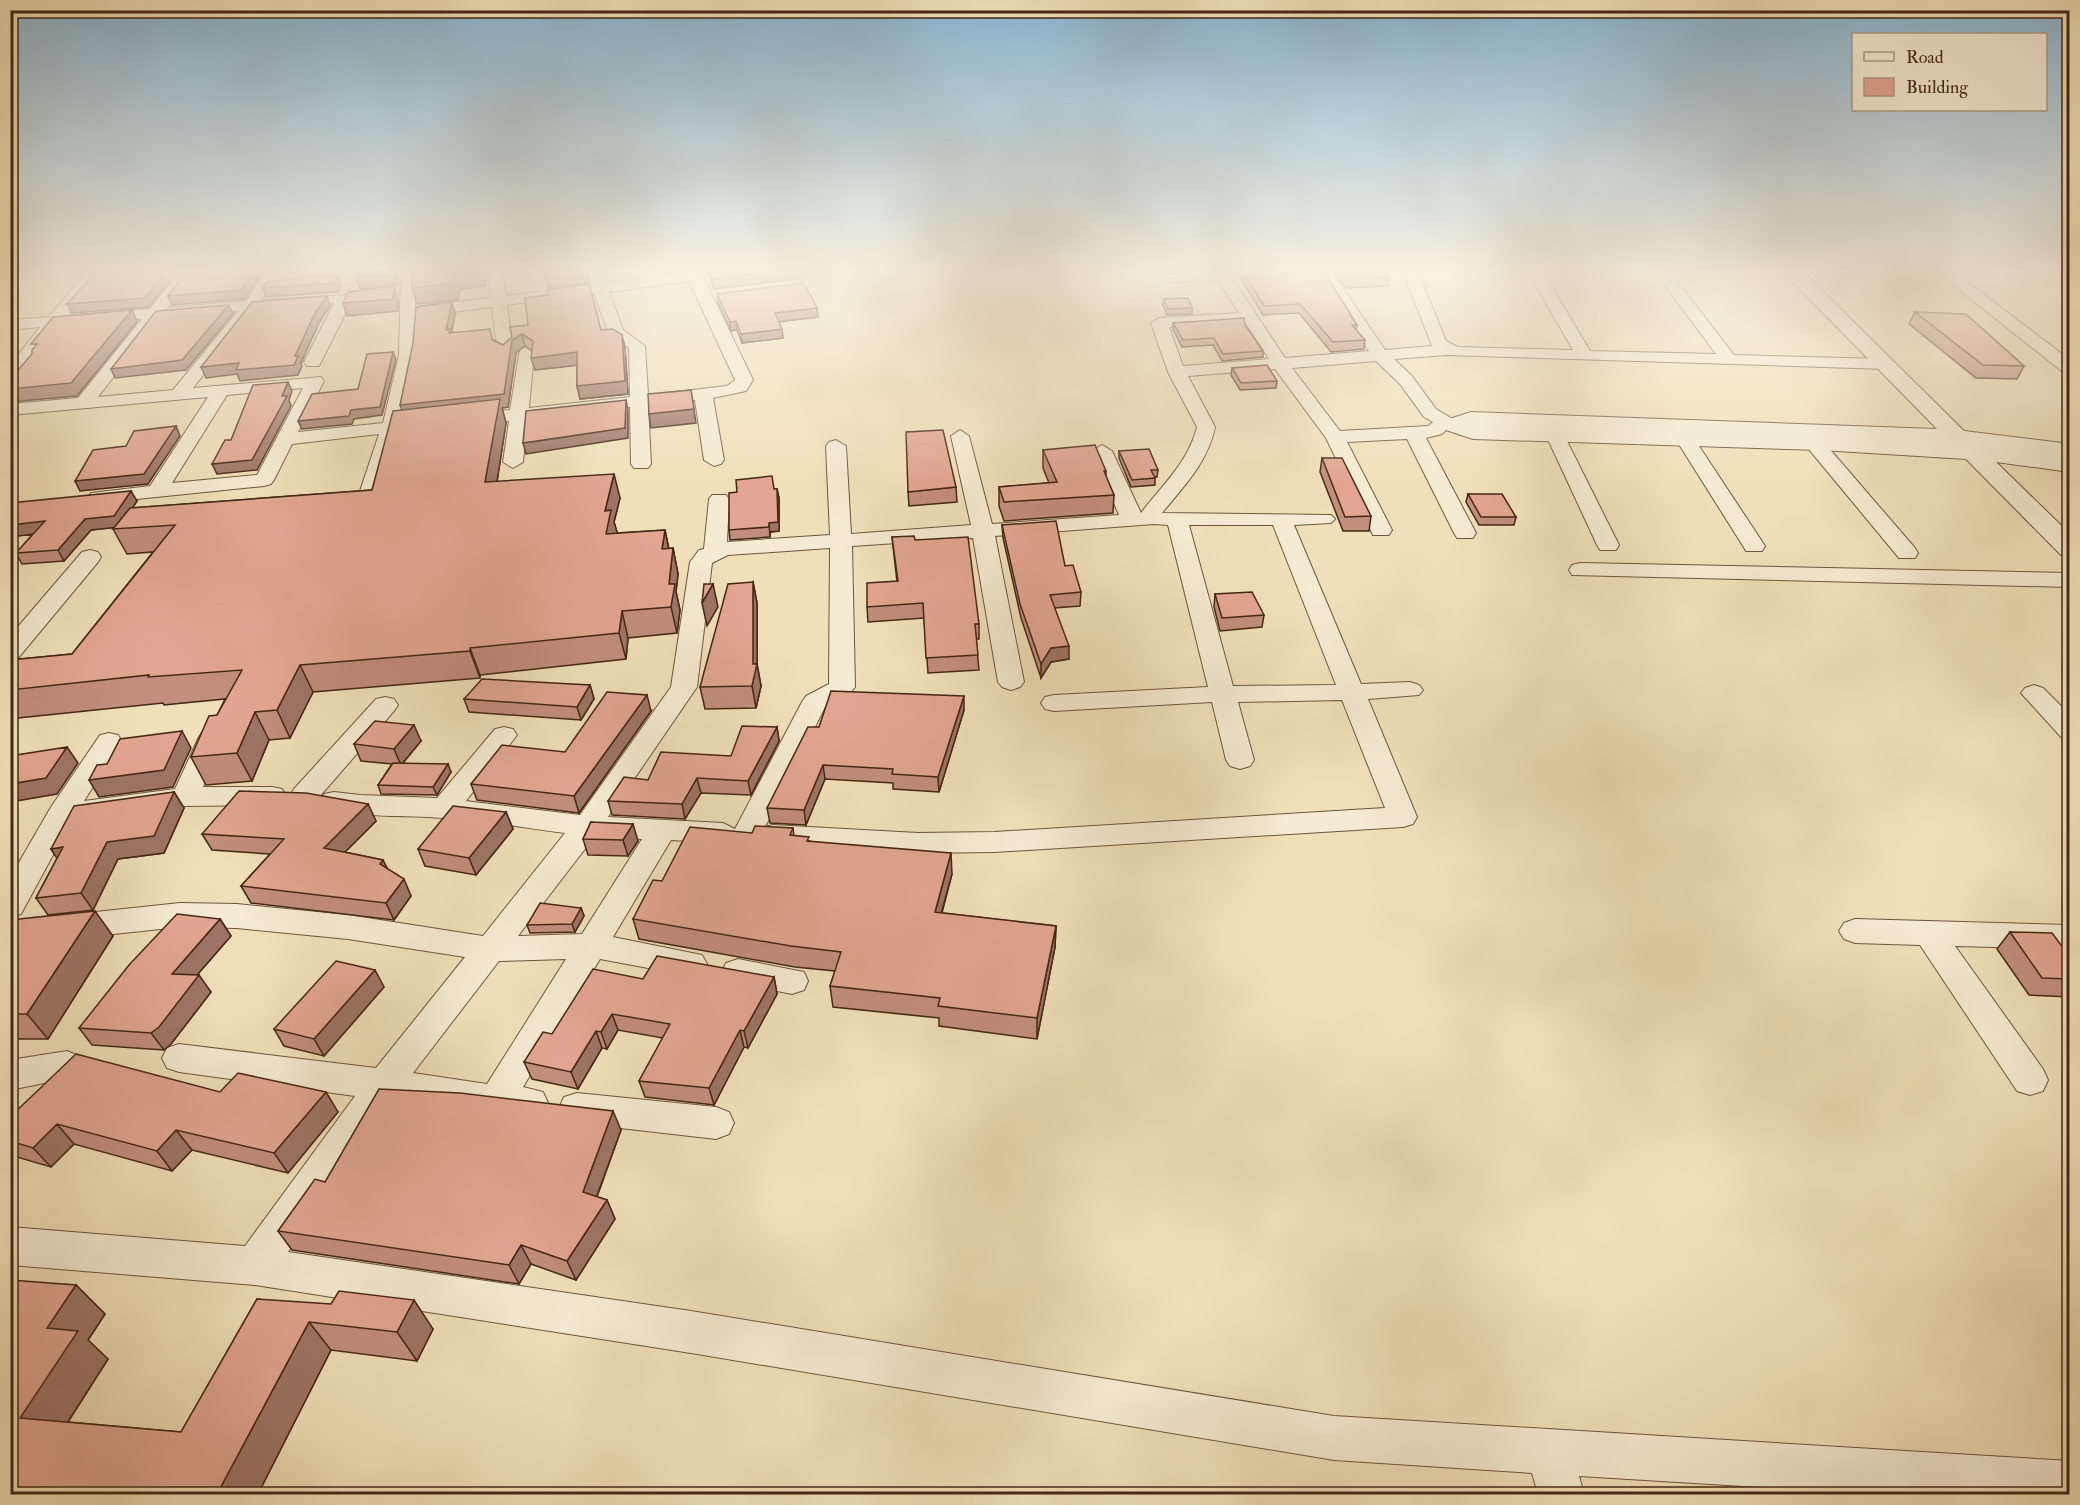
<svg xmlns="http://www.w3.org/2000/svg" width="2080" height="1505" font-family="'IM FELL Double Pica',serif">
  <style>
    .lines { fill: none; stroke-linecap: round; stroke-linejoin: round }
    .minor-casing { stroke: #70553e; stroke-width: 2 }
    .tertiary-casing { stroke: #70553e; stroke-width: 2 }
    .minor { fill: #f5ebd2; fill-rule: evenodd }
    .tertiary { fill: #f5ebd2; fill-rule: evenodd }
    .wall { fill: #c28e7d; stroke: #452715; stroke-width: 1.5 }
    .shaded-wall { fill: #9e7466; stroke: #452715; stroke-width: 1.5 }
    .building { fill: #e2a591; stroke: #452715; stroke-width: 1.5 }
  </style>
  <rect width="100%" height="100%" fill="#f0e0b9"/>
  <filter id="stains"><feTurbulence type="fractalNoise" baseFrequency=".00333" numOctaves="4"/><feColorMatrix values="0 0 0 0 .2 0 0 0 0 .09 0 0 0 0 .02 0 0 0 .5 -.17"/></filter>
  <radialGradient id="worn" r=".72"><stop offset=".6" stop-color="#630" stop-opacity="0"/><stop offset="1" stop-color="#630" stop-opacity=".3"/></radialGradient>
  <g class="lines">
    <g class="minor-casing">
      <path id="minor" d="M86,272h15l-34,44 83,-7 29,-37h15l-27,36 79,-7 19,-29h15l-18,28 88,-5 3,3 -34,68h-12l-3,-4 30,-59 -79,7 -62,78 128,-11 3,4 -26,51 85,-9 16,-68 2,-83h14v35l76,-9 -3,-26h14l4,24 85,-11 -2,-13h12l5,11 95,-11 52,108 -7,11 -33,7 11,62 -3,4 -7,2 -10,-6 -9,-60 -47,5 3,59 -3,4h-14l-3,-4 -1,-57 -103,12 -4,43 -10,6 -10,-6 6,-41 -41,5 -9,-6 9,-6 42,-4 10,-61 6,-1 8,5 -5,55 101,-11 -1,-49 -21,-16 -14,-39 -87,12 6,45 -8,5 -8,-5 -5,-43 -77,10v38l-13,66 22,-3 9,6 -9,6 -25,2 -22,63h-14l-3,-4 19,-57 -87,10 -18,36 -3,4 -7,2 -166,17 -7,-2 -3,-4 3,-4 59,-7 58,-89 -198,18v-11l68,-6 64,-79 -84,7 -23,29 2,10 -3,4 -18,21 -6,1v-16l9,-11 -1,-9 22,-28 -30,3v-10l39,-3zM689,281l46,99 -8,6 -79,9 -3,-49 -22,-16 -14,-38zM238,311l-65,79 -75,7 61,-79zM303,388l-46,87 -85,8 55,-88z
        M1189,272h39l57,86 84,-7 -52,-79h15l53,78 47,-4 -29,-74h15l28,69 12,6 115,3 -45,-78h15l47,79 126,3 -61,-82h15l64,83 152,4 9,5 -9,5 -439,-14 -53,4 18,17 24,33 27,16 -2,4h-14l-5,5 -16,4 50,95 -3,5h-16l-3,-5 -47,-94 -60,3 45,88 -3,5h-16l-47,-97 -51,-69 -87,7 27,51c-7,35 -31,59 -53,86l169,2 4,4 -4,4 -37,2 67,159 49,-2 9,3 4,5 -4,5 -51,4 49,118 -4,7 -10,3 -408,25 -77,1 -145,-8 -10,-3 -3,-5 -3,4 -10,3 -12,-6 -12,5 -52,-3 -58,97 89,18 5,9 -5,9 -11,3 -91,-17 -77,128 20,5 5,11 -5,11 -13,4 -138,-18 -104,152 403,59 643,105 736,45v33h-195l-296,-18 5,18h-46l-6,-21 -198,-13 -643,-107 -436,-68 -245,-20v-38l235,19 110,-150 -176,-24 -12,-4 -5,-10 5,-10 12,-4 197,24 89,-111 -117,-18 -111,-11 -57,-1 -170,18v-24l170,-18 57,1 111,11 135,21 82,-103c-40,-5 -82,-13 -122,-15 -40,-3 -81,0 -119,-10l-4,-7 4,-7 10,-2 26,3 77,3 58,-69 9,-2 9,2 4,6 -51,66 114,14 91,-128 19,-125 9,-12 5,-1 5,-50 3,-4h14l3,4 -2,43 103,-7 -4,-89 3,-4 7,-2 10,6 5,88 120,-9 -20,-89 9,-6 9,6 23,88 127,-9 -27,-64 10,-6 10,6 29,62c21,-28 47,-50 56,-86l-29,-55 -17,-49 8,-5 80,-5 -21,-33 -49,2 -7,-4 7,-4zM1245,322l24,37 -86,7 -14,-39zM1376,361l24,23 24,33 9,5 -5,4 -88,5 -48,-63zM1154,524l14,1 40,162 -154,8 -9,2 -4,6 4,6 9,2 158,-9 14,58 4,6 10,3 10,-3 4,-6 -16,-58 104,-2 43,108 -390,24 -77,1 -145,-8 -8,2 60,-120 26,-15 4,-5 -3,-141 121,-8 25,144 4,5 9,3 9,-3 4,-5 -29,-146zM1189,525h84l63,160 -103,1zM830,548l-1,136 -23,12 -4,6 -67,127 -12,-6 -115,-6 89,-130 15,-124 16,-8zM595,836l47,3 -60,95 -64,2zM566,959l-79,125 -74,-11 86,-112z
        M1937,272h17l116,88v14l-6,-1z
        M2061,272l9,5v11l-25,-15z
        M1554,427l9,6 56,112 -3,5h-16l-3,-5 -52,-112z
        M1684,432l7,2 74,112 -3,5h-16l-3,-5 -68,-108z
        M1814,437l7,2 94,109 3,5 -3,5h-16l-92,-111 -3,-4z
        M90,550l8,2 3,5 -3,5 -79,95 -9,2v-23l72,-84z
        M1580,563l490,10v14l-498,-12 -3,-5 3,-5z
        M2034,685l9,3 27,27v24l-9,-2 -40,-44 4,-5z
        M385,697l9,2 4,6 -4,6 -80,92 -10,2 -10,-2 -4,-7 4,-7 82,-90z
        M212,729l9,2 4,6 -22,50h69l10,2 4,7 -4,7 -10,2 -87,1 -114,16 -50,92 -11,3v-39l41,-71 49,-72 9,-2 9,2 4,6 -38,60 91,-12 24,-52 4,-6z
        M1855,919l215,6v24l-115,-3 88,123 5,11 -5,11 -13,4 -13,-4 -97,-146 -65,-2 -11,-4 -5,-8 5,-8z
        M738,959l66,13 4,9 -4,9 -12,4 -66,-13 -4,-9 4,-9z
        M67,1051l12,5 6,10 -6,10 -69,14v-30z
        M577,1093l139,14 13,5 5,11 -5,11 -13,5 -139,-16 -13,-4 -5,-11 5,-11z"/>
    </g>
    <g class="tertiary-casing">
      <path id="tertiary" d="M1783,272h20l161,159 106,13v28l-74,-10 74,72v23l-9,-2 -95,-96 -145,-9 -348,-11 -27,-9 -3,-5 3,-5 25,-8 466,17z
        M2032,272h38v6l-29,-1z"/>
    </g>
    <use href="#minor" class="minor"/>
    <use href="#tertiary" class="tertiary"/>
  </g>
  <path class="wall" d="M703,272h121l-22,2 1,4 -89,11 -5,-16 -5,1z
    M1237,272h87l33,53 -1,5 9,10 -1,9 -33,3 -32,-39 -36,2z
    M1335,272h49l5,5 -1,9 -42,2z
    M717,294l100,14 1,9 -40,5 5,16 -41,5 -5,-13 -6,1 -13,-28z
    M1164,299l28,9v6l-25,1 -4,-10z
    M452,302l3,12 -3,18 42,8 9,5 9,-8 -2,-10 91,3 21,5 3,13 3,46 -48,5 -3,-13v-21l-42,5 -3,-19 -7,-5 -9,7 -8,54 -6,1 4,15 -9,59 123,16 -6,24 3,11 48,-3 4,19 4,-1 5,26 -2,18 4,18 -3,23 -49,5 -2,21 -146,16v3l-167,14 -23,46 -21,2 -17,41 -46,4 -15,-28 26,-42 8,-16 -61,6 -1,-2 -145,15 -8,13v-71l62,-6 81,-102 -26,2 -14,-25 2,-2 -24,3 -27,31 -42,3 -6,-11 17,-19 -23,3v-34l127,-2 -5,7 240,-18 30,-80z
    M1915,312l109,54 -7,13 -41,-1 -67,-54z
    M1173,323l72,2 18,26v6l-41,4 -9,-16 -31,2 -9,-18z
    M1232,368l45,13 -1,7 -36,2 -9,-15z
    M1043,450l63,21v6l8,18 -1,18 -109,8 -5,-15v-19l50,-4 -6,-15z
    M1119,451l39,19 -1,7h-2v8l-24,2 -12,-29z
    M1322,458l49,58 -2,15h-26l-23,-59z
    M956,487l1,15 -48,4 -1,-14z
    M774,489h3l2,9v33l-9,1v5l-40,3 -1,-10z
    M1468,494l48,23 -2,8h-35l-13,-23z
    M1002,525l63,41 16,26 -1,14 -26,2 15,51 -18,3 -10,16 -20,-60 -18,-80z
    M892,537l23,3 64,84v15h-3l3,31 -51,3 -4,-55 -56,4 -1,-15 30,-25z
    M753,582l4,21v61l4,22 -5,22 -51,1 -5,-22z
    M1215,594l49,21 -2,12 -42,4 -6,-24z
    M590,685l4,14 -13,21 -112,-8 -5,-13z
    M964,710l-25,82 -46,-3v-6l-68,-4 -19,46 -36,-2 -3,-15 52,-81z
    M651,711l-72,102 -102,-13 -6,-16 94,-32z
    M777,727l2,14 -28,54 -50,-2 -16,26 -73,-4 -4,-14 40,-21 83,-24z
    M421,741l-18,22 48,9 -14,23 -56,-1 -3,-9 14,-21 -31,-3 -7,-17z
    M174,792l10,16 -20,45 -46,6 -25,51 -45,5 -12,-17 21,-40 -6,-9z
    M368,804l8,17 -31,31 38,8 4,8 24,28 -17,24 -143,-17 -10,-17 29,-32 -58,-4 -10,-16z
    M506,812l7,17 -37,46 -51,-9 -7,-17z
    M591,822l47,19 -10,15 -40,-1 -5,-16z
    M793,828l1,8 15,5 143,33 -10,39 114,13 -1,21 -18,92 -98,-13v-8l-106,-11 -3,-21 5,-15 -40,-4 -156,-28 -6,-20 29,-38 90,-48z
    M581,908l3,8 -9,16 -45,1 -3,-8z
    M220,919l11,17 -34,39 14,17 -40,52 -7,6 -72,-5 -13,-17z
    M10,920l103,16 -65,103h-34l-1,5h-3z
    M2010,932l60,25v40l-41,-2 -32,-46z
    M774,977l3,17 -29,54 -4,-1 -30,58 -69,-8 -6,-16 24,-43 -45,-8 -11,19 -5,-1 -24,41 -46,-10 -8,-17 28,-28 91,-55z
    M384,987l-60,69 -40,-10 -10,-17z
    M220,1092l118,20 -50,61 -96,-23 -20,21 -98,-27 -23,23 -41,-12v-38z
    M621,1130l-24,67 10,3 8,19 -39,61 -45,-16 -12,20 -227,-34 -14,-19 47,-49z
    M76,1285l29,29 -17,26 20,19 -40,63 113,10 76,-133 176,30 -16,32 -86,-11 -73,144h-248z"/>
  <path class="shaded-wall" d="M166,272h11l-28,35 -77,6 -5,-9z
    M253,272h9l-17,27 -73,6 -4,-9z
    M336,272h8l-5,9 2,4 -3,7 -72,5 -3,-9 70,-11z
    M396,272l2,8v5l-38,4 -4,-12z
    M460,272h26v14l-26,3 -2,11 -41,4 -5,-16 43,-15z
    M587,272l1,11 -40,5 -3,-10z
    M661,272h17l-16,2z
    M767,272h35l1,6 -89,11 -2,-10z
    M394,286l4,13v12l-51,5 -4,-13z
    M327,296l3,10 -11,17 -18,40 1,3 -4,9 -58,6 -3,-7 -31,4 -5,-11 94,-11 20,-43z
    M452,302l3,12 -4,19 -5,-3z
    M229,305l4,9 -47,56 -71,8 -4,-9z
    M817,308l1,9 -42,5 -1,-9z
    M132,310l5,12 -60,74 -67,6v-13z
    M736,321l1,9 -6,1 -1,-9z
    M782,329l1,9 -41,5 -1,-9z
    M522,334l3,12 -9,7 -8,54 -6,1 4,15 -13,84 -88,-89 -5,-13 112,-65z
    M622,335l3,13 3,46 -48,5 -3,-13z
    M393,352l3,8 -14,55 -28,4 -2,5 -50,5 -4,-8 53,-11z
    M577,352l3,13 -45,5 -4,-12z
    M288,382l4,9 -3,9 2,6 -34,64 -40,4 -5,-10 70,-68z
    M691,390l5,33 -45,5 -2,-14z
    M626,400l2,10v28l-102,16 -3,-11z
    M176,426l4,10 -32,48 -68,7 -5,-10z
    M614,474l6,24 -6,24 4,13 -12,-1 -1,-23z
    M777,489l2,9v33l-9,1v5l-1,-14z
    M131,491l6,10 -17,26 -29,3 -27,31 -6,-11 27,-31z
    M45,521l6,11 -41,5v-12z
    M665,530l5,26 -8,-7z
    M673,548l5,26 -2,18 4,18 -3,23 -6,-26 -2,-23z
    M753,582l4,21v63v-2l4,22 -5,22 -4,-22z
    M713,584l5,23 -11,19 -5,-23z
    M622,611l6,27 -2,21 -7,-26z
    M1069,646v13l-18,3 -10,16v-14l10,-16z
    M470,648l10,27v3l-10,-27z
    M300,665l13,27 -23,46 -13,-28z
    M590,685l4,14 -13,21 -4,-13z
    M647,695l4,16 -72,102 -5,-17z
    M964,696v14l-25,82 -1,-15z
    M10,707l8,11 -8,13z
    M255,712l14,28 -17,41 -15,-28z
    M414,725l7,16 -20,24 -7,-16z
    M777,727l2,14 -28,54 -3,-14z
    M182,731l9,17 -18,39 -74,10 -10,-17z
    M67,747l11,16 -21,31 -47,8v-18z
    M448,764l3,8 -14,23 -4,-8z
    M823,765l2,14 -19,46 -2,-15z
    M697,778l4,15 -16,26 -3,-15z
    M174,792l10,16 -20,45 -46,6 -25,51 -12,-17 26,-51z
    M368,804l8,17 -43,43 -9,-16z
    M506,812l7,17 -37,46 -7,-17z
    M633,824l5,17 -10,15 -5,-16z
    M63,847l-1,19 -11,-17z
    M951,853l1,21 -16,58 -1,-20z
    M383,860l8,17 -11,-13z
    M404,879l7,17 -17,24 -8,-17z
    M581,908l3,8 -9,16 -3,-8z
    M95,911l18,25 -65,103 -21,-25z
    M220,919l11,17 -48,55 -11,-17z
    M1056,926l-1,21 -18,92v-21z
    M375,970l9,17 -60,69 -10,-17z
    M199,975l12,17 -40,52 -7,6 -13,-17z
    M774,977l3,17 -29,54 -4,-17z
    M612,1014l6,16 -11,19 -6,-17z
    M740,1030l4,17 -30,58 -5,-17z
    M596,1031l6,17 -24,41 -7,-17z
    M10,1035l4,4 -1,5 -3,-4z
    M326,1092l12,20 -50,61 -14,-20z
    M613,1111l8,19 -30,82 -8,-20z
    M57,1124l17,20 -23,23 -18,-19z
    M176,1130l16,20 -20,21 -15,-20z
    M607,1200l8,19 -39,61 -9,-19z
    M521,1245l10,19 -12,20 -10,-19z
    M76,1285l29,29 -17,26 20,19 -55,86 -33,-27 27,-90z
    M414,1300l19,29 -16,32 -20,-29z
    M309,1322l22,28 -73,144h-41z"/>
  <path class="building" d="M96,272h70l-21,26 -78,6z
    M186,272h67l-12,18 -73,6z
    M301,272h35l-3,5 5,-1 -4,7 -71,5 4,-6 30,-3z
    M358,272h36l-38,5z
    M412,272h48l-5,1 -2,10 -41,5z
    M545,272h41v1l-41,5z
    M710,272h57l-55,7z
    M1243,272h81l33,53h-5l13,15 -32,2 -33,-38 -36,2z
    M1342,272h42l5,5 -42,2z
    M804,283l13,25 -42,5 7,16 -41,5 -5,-13 -6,1 -13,-28z
    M589,284l12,46 12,-1 9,6 3,46 -48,5v-34l-46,6 2,-17 -11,-7 -10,6 -8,54 -104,11 13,-62 3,-36 36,-5 -6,28 4,-1 -1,4 41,-4 2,11 11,5 9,-8 -2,-10 18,-2 -3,-27 23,-3 -1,-5z
    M394,286l-1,13 -50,4 5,-11z
    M327,296l-12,17 -20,43h3l-4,9 -58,5 3,-7 -38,4 51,-65z
    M1188,298l4,10 -24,1 -4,-10z
    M229,305l-47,55 -71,9 45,-58z
    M132,310l-61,73 -61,6v-10l22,-25v-4l5,-6h-6l22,-27z
    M1915,312l51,2 58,52 -41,-1z
    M1244,318l1,7 18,26 -40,3 -9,-16 -31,2 -10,-17z
    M393,352l-13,55 -29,3 -2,6 -51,5 14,-27 46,-5 9,-35z
    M1267,365l10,16 -36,2 -9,-15z
    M288,382l-6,14h5l-35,64 -40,4 13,-24h6l22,-55z
    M691,390l3,19 -45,5 -1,-20z
    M500,399l-15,83 129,-8 -9,37 6,-1 -5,24 59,-4 -3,19 11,-1 -4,36h6l-4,23 -49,4 -3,22 -149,15v3l-170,14 -23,45 -22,2 -18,41 -46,4 18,-41 8,-1 25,-45 -94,7 1,-2 -139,15v-30l62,-6 103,-129 -62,4 17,-21 242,-18 21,-79z
    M626,400l-1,28 -102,15 3,-32z
    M176,426l-32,48 -69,7 18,-31 33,-4 8,-15z
    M943,430l13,57 -48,5 -2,-60z
    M1095,445l11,26h-2l10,24 -110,7 -5,-15 58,-5 -14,-32z
    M1149,449l9,21h-7l4,8 -23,2 -13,-29z
    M1322,458h20l29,58 -26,1z
    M772,476l2,13h3l1,33 -9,1v4l-40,3v-37l8,-1 -1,-12z
    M131,491l-17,25 -29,3 -27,31 -42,3 29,-32 -35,4v-22z
    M1468,494h34l14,23h-35z
    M1056,521l9,45 8,-1 8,27 -31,3 19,51 -18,2 -10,16 -21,-60 -18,-79z
    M914,536l1,4 53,-3 11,87h-4l3,31 -52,3 -3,-55 -56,4v-24l31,-2 -6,-44z
    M753,582v82h4l-5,22 -52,1 28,-103z
    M704,584h9l-11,19z
    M1252,592l12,23 -42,3 -7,-24z
    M482,679l108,6 -13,22 -113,-8z
    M831,691l133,5 -26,81 -46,-3 1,-5 -70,-4 -19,45 -37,-2 41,-81h11z
    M607,692l40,3 -73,101 -103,-12 31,-39 63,7z
    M375,721l39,4 -20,24 -40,-5z
    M742,726l35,1 -29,54 -51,-3 -15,26 -74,-3 16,-24 24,3 13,-28 70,4z
    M182,731l-18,39 -75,10 8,-15 10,-1 13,-25z
    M67,747l-21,31 -36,6v-28z
    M393,763l55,1 -15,23 -55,-2z
    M239,791l67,2 62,11 -44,44 59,12 -3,4 24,15 -18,24 -145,-17 43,-47 -82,-5z
    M174,792l-20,44 -47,6 -26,51 -45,5 27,-51 -12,2 23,-43z
    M453,806l53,6 -37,46 -51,-9z
    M591,822l42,2 -10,16 -40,-1z
    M755,826l38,2 -3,7 19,2 -2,4 144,12 -16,59 121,14 -19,92 -99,-12 2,-8 -110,-12 11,-34 -50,-6 -158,-27 20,-39 9,1 28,-54 62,6z
    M540,903l41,5 -9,16 -45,1z
    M95,911l-68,103h-17v-94z
    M177,914l43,5 -48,55 27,1 -40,52 -8,6 -72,-5 50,-63z
    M2010,932l42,1 18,24v22l-28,-1z
    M657,956l117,21 -30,54 -4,-1 -31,58 -70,-7 31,-57 -58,-10 -11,18 -5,-1 -25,41 -47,-10 19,-30 9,2 41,-65 50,10z
    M336,961l39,9 -61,69 -40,-10z
    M76,1054l144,38 18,-19 88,19 -52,61 -98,-23 -19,21 -100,-27 -24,24 -23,-7v-24z
    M379,1089l81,4 153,18 -30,81 24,8 -40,61 -46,-16 -12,20 -231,-34 37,-52 10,3z
    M10,1280l66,5 -29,43 31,3 -58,87 161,14 76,-133 74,5 8,-13 75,9 -17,32 -88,-10 -92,172h-207z"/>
  <linearGradient id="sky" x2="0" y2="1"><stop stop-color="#89b7d4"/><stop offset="0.56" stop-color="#f8f1e0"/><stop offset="1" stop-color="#f8f1e0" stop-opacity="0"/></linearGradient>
  <rect width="2080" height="483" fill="url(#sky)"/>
  <rect width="2080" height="1505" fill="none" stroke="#f0e0b9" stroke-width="36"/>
  <rect x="12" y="12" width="2056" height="1481" fill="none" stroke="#452715" stroke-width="3"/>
  <rect x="18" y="18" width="2044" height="1469" fill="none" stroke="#452715" stroke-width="1.5"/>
  <rect x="1852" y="33" width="195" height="78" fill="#f5ebd2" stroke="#af9d86" stroke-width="1.5"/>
  <rect x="1864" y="52" width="30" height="9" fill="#f5ebd2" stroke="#af9d86" stroke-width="1.5"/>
  <text x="1906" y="63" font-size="18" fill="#452715">Road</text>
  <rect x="1864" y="78" width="30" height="18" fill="#e2a591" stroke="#af9d86" stroke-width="1.5"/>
  <text x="1906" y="93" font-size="18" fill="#452715">Building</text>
  <rect width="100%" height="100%" filter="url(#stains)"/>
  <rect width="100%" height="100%" fill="url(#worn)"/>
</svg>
